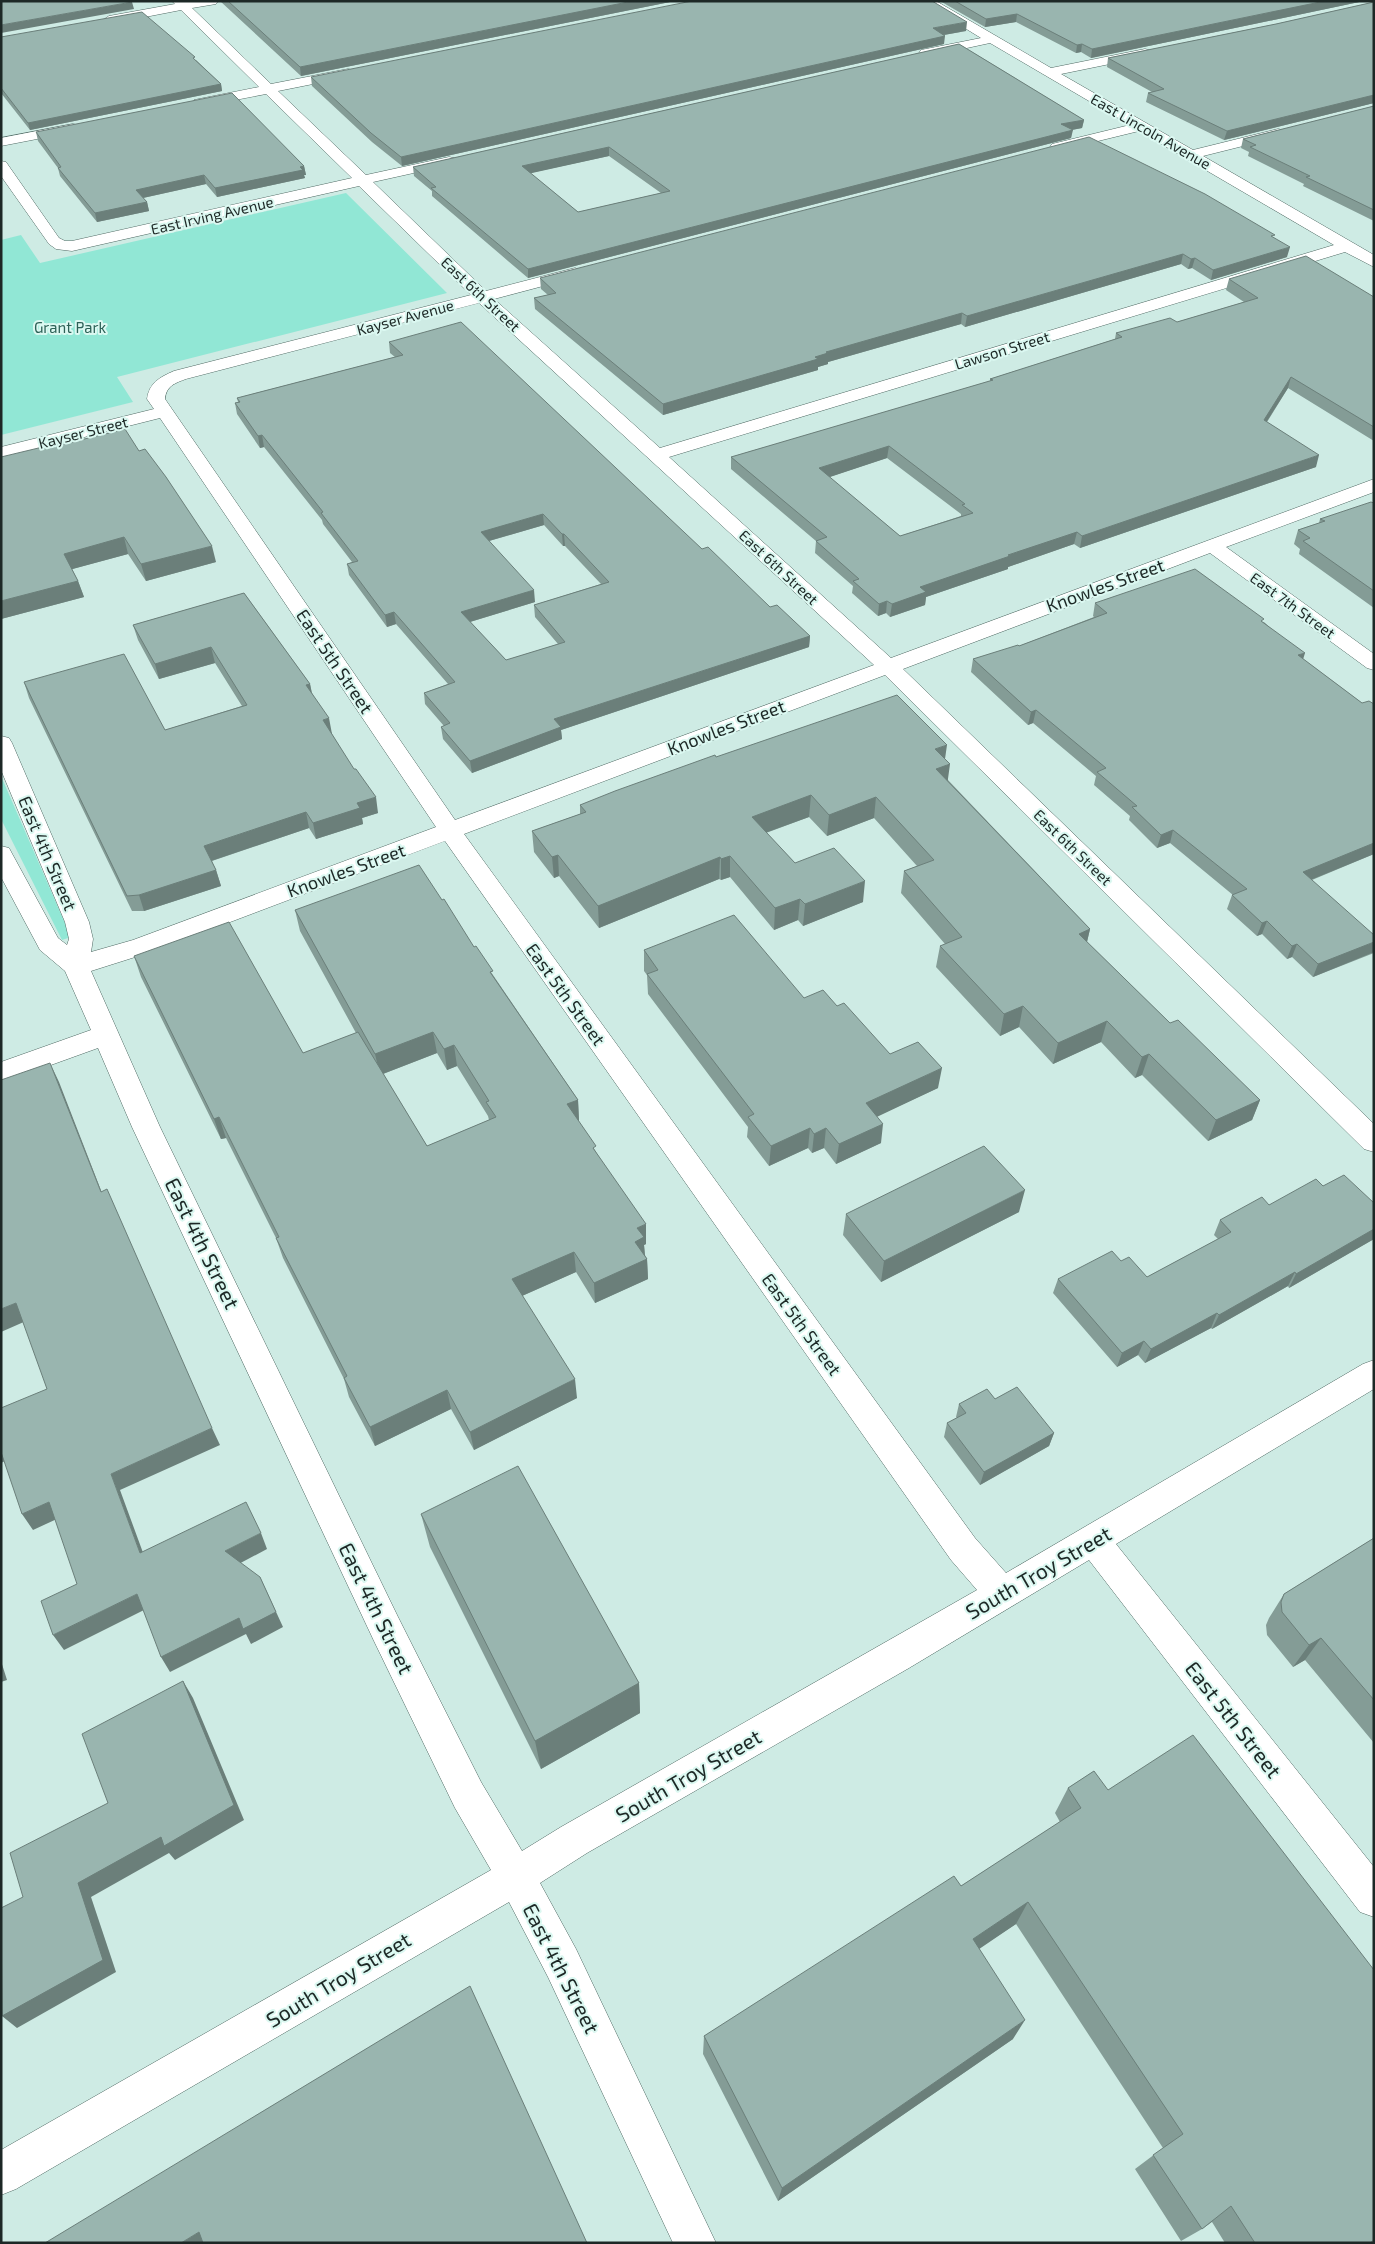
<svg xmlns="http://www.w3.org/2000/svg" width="1375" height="2244" font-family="'Exo 2',sans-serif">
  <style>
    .green { fill: #91e7d5 }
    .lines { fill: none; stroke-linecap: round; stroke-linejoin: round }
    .minor-casing { stroke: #4f6963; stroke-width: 1 }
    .minor { fill: #fff; fill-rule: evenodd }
    .wall { fill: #849c96; fill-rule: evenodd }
    .shaded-wall { fill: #6b7f7a }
    .building { fill: #99b5af; stroke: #6b7f7a; fill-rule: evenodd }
    .labels { text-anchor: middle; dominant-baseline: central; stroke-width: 4; stroke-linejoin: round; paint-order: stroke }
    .far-street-label { font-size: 15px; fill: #1d2826; stroke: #dbf8f1 }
    .far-park-label { font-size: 15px; fill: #2d6157; stroke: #dbf8f1 }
    .street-label { font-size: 18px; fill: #1d2826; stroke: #dbf8f1 }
    .near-street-label { font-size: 21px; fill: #1d2826; stroke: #dbf8f1 }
  </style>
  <rect width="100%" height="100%" fill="#ceebe4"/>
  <path class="green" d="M346,193l101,100 -330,84 16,25 -132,33v-195l20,-5 19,28z
    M1,776l70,161 -9,3 -61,-121z"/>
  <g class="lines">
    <g class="minor-casing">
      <path id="minor" d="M172,1h46l-2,3 -24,4 79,76 77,-15 5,1 1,3 -1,3 -75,15 88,84 83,-18 5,1 2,3 -2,3 -81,18 113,109 89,-23 6,2 2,3 -2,3 -87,23 166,149 674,-203 -195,-114 -82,20 -5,-1 -2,-3 2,-3 78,-19 -140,-82 -65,14 -4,-1 -2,-3 2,-3 60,-12 -60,-37h15l115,67 94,-19 4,1 2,3 -2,3 -88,18 132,76 85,-21 5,1 2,3 -2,3 -80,20 171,99v12l-29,-15 -676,205 222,201 483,-179v13l-148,55 148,107v16l-7,-2 -157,-115 -307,116 471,455v28l-10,-3 -479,-474 -421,159 511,704 31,35 357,-209 11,-4v29l-258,155 258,323v50l-14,-5 -271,-352 -180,108 -322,185 -47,30 36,66 140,294h-43l-125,-266 -39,-75 -493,287 -15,6v-45l490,-280 -36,-62 -81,-167 -242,-514 -34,-79 -97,35v-21l90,-32 -26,-59 -25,-21 -39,-73v-31l8,2 49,90 9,7 2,-6 -4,-17 -64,-152v-34l8,2 3,5 77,179 4,17 -2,13 42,-12 303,-113 -276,-409 -159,40v-11l153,-38 -7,-10c2,-16 13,-22 27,-28l297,-76 -112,-109 -287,65 -16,-2 -7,-5 -48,-68v-15l5,1 53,76 6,3h7l280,-63 -86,-84 -67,13 -5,-1 -2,-3 2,-3 65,-13 -78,-77 -72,14 -6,-4 6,-4 66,-12zM479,303l395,362 -419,155 -290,-421c1,-13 10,-16 21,-20zM445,841l506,719 26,30 -416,237 -39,24 -41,-69 -83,-165 -238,-490 -69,-156 60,-19z
        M73,124l5,1 2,3 -2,3 -77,15v-8z"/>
    </g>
    <use href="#minor" class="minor"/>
  </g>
  <path class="wall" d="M220,1h455l-374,75z
    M940,1h424l-273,57 -10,-6 -5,1 -60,-31 -31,5z
    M1374,2v101l-150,37 -78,-38 2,-9 4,-1 -45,-25 1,-9 168,-34z
    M966,31l-22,4v9l-542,122 -30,-24 -60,-56 -1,-9z
    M1,37l195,23 25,24 1,7 -192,39 -29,-37z
    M959,44l125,76 -2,8 -10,2 -1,8 -543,140 -96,-82v-5l-18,-15 -1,-9zM609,156l52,37 -83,19 -48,-39z
    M1374,106v115l-71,-35 1,-2 -56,-28 1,-4 -8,-4 2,-9z
    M36,132l268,34 2,9h-2l1,3 -88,19 -11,-13 -63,14 4,4 2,9 -52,11 -37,-46 -2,-8 -20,-27z
    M1274,238l13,19 -76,23 -19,-12 -4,1 -7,-5 -216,63 -4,-3 -133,38v2l-10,3v3l-155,45 -128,-106 -1,-11 14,-3 -7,-6 -1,-11z
    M1229,279l145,18v144l-86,-53 -21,34 49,45 -236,81 -6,-4 -66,23v2l-82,28 -1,8 -35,12 -4,-4 -8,3 -26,-23 1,-7 -38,-33 1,-12 -85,-72v-12l259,-76v-2l125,-40 1,-6 61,-11 67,-20 -18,-12zM887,458l74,56v2l-61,20 -71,-59z
    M389,342l313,207 68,58 40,29 -1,11 -248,83 1,9 -90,34 -29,-34 -2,-12 3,-1 -19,-22 -1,-11 24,-9 -52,-60 -9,3 -38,-52 -2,-11 5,-2 -29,-38 -1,-4 -58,-73 -4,1 -23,-34 -2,-11 3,-1 -1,-4 158,-41 -5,-4zM544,525l19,21h2l36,38 -67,21 1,12 23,27 -52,16 -36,-38 65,-20 -46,-61z
    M52,447l164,115 -70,19 -18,-27 -56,15 6,12 6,16 -83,22z
    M1374,503v105l-75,-54 1,-5 -6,-5 4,-14 21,-7 1,-4z
    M244,593l66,91 2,9 20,41 46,79 -16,5 1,6 -47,15 -7,-11 -97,33 4,9 5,16 -77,25h-12l-103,-213 -5,-16 141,48 77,-24 -27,-43 -56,16 -21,-39 -5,-15z
    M1095,603l169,19 39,37 59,44 12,1v150l-62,26 62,73 -61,24 -21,-20 -5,2 -25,-25 -5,2 -30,-27 5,-14h1l-63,-52 -13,5 -28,-28 1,-4 -36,-31 2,-9 -63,-53 -5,2 -57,-53 2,-13 46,-13 75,-29 -1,-1z
    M716,757l229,3 3,20 142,149 -3,13 83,81 90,77 -8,20 -44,21 -66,-66 -7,3 -34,-36 -48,22 -34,-37 -19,9 -64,-69 4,-21 5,-2 -44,-51 3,-22 13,-5 -43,-48 -47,18 -18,-19 -43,16 29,30 68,39 -60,24 -5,-6 -24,10 -44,-53 -9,3 -2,-1 -120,49 -40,-52 -5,2 -20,-26 -2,-21 48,-17v-9z
    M295,910l179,37 104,153 1,21h-1l18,31 50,92 -2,1 1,10 2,4 1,20 -53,24 -19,-31 -54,24 55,102 -103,52 -23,-41 -76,37 -26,-49 -5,-18 -61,-121 -7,-20 -50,-100 -5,1 -80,-162 -7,-21 169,97 53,-20 -56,-102zM437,1053l10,17 10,-4 31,50 1,4 -62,26 -44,-72z
    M644,950l160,48 33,8 53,48 48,34 -61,28 4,27 -45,21 -12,-16 -12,5 -4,-5 -39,18 -22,-29 1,-10 -100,-133 -1,-19 -3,-4z
    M1323,1186l51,17v36l-85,49 -1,-2 -76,43 -1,-1 -66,35 -7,-8 -21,12 -64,-74 5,-14 63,-18 26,16 71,-38 -4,-4 6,-15 49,-15z
    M1019,1212l-138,70 -38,-47 3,-21z
    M995,1399l59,34 -5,13 -69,39 -36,-48 3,-14 10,-5 -1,-1 3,-13z
    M421,1514l218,169 1,30 -99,56 -111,-222z
    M1374,1538v205l-69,-83 -12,7 -26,-32 -1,-10 3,-7 15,-24z
    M1094,1771l276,472h-145l-13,-21 -10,7 -21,12 -46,-72 28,-21 -147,-224 -37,24 34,91 -235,162 -75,-147 1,-18 257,-150 99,-64 -5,-9 13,-25z"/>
  <path class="shaded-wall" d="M633,1h42l-374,75 -1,-9z
    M1325,1h39l-273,57 1,-9z
    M132,2l2,7 -133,24v-8z
    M1017,14l-1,8 -31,5 1,-8z
    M967,22l-1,9 -34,6 1,-9z
    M945,36l-1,8 -542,122 -1,-9z
    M1082,44l-1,8 -5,1 1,-8z
    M221,84l1,7 -192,39 -2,-7z
    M1374,95v8l-150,37 3,-9z
    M1084,120l-2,8 -22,4 1,-8z
    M1073,130l-2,8 -543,140v-9z
    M609,147v9l-86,19 -1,-9z
    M304,166l2,9h-2l1,3 -88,19 -2,-9z
    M204,175l2,9 -68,15 -2,-9z
    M147,202l2,9 -52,11 -2,-9z
    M1290,247l-3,10 -76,23 2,-10z
    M1183,254l-2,10 -216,63 2,-11z
    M1195,258l-3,10 -4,1 3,-10z
    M962,313l-1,11 -133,38v2l-10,3v3l-155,45v-11l152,-47 11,-5z
    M1291,377l-3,11 -28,44 4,-12z
    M262,435l2,12 -4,1 -2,-12z
    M889,446l-2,12 -69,23 1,-13z
    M1319,455l-3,12 -236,81 2,-12z
    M543,514l1,11 -62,18 -1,-11z
    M1077,532l-3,12 -66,23v2l-82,28 -1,8 -35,12 2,-13 28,-17 88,-32z
    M562,534h2l1,12h-2z
    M124,537l4,17 -59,16 -5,-16z
    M212,546l4,16 -70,19 -5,-17z
    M78,581l6,16 -83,22v-18z
    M534,590l1,12 -72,22 -2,-12z
    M887,601l-1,12 -8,3 1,-12z
    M394,612l2,12 -9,3 -2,-12z
    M810,636l-1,11 -248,83 1,9 -90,34 -2,-12 84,-42z
    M211,647l4,16 -56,16 -4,-15z
    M1305,653l-4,13 -3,-11z
    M310,684l3,16 -7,-15z
    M1036,710l-3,13 -5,2 3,-13z
    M329,718l3,16 -6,2 -3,-16z
    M947,745l-3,21 -9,-17z
    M950,764l-3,22 -11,-17z
    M811,795l-2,22 -58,21 1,-21z
    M376,797l2,16 -16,5 1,6 -47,15 -3,-16 44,-20z
    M876,797l-2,21 -47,18 2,-21z
    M306,812l3,16 -101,34 -4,-16z
    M1173,830l-3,13 -13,5 4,-13z
    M1374,843v11l-76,31 5,-13z
    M558,855l1,21 -5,2 -2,-21z
    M730,856v21l-9,3v-21z
    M720,857l-1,22 -120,49 -1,-22z
    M216,870l5,16 -77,25 -5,-16z
    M865,881l-2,21 -60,24 2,-22z
    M800,899l-2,21 -24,10 1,-22z
    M1267,921l-5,13 -5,2 5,-13z
    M1090,929l-5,21 -6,-16z
    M1374,942v10l-61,25 5,-13z
    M1297,944l-5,13 -5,2 5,-13z
    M1023,1006l-4,21 -19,9 4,-22z
    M1107,1021l-6,21 -48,22 5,-21z
    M433,1032l4,21 -57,22 -5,-21z
    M454,1045l3,21 -10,4 -3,-21z
    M1149,1054l-7,21 -7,3 7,-21z
    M50,1063l9,19 50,129 -8,-19z
    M942,1068l-4,20 -74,35 2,-20z
    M578,1100l1,21 -10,4 -2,-21z
    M1260,1100l-8,20 -44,21 8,-21z
    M219,1117l7,21 -5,1 -7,-20z
    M883,1124l-2,19 -45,21 3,-20z
    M810,1128l-2,20 -39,18 2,-20z
    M826,1128l-2,20 -12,5 2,-19z
    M1025,1190l-6,22 -138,70 3,-21z
    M646,1224v20l-2,1 1,12 -10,-15 2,-14z
    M1374,1229v10l-85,49 7,-14z
    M574,1252l2,20 -61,27 -3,-20z
    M647,1259l1,20 -53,24 -1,-20z
    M1295,1272l-7,14 -76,43 7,-14z
    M16,1303l10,18 -25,11v-23z
    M1217,1313l-6,15 -66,35 6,-14z
    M1144,1341l-6,14 -21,12 5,-14z
    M575,1379l2,19 -103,52 -4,-18z
    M447,1390l4,19 -76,37 -5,-19z
    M212,1428l8,17 -100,45 29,79 -9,-16 -29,-79z
    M1054,1433l-5,13 -69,39 4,-13z
    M1,1447l8,12 -8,4z
    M49,1502l10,16 -26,12 -11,-16z
    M261,1533l6,16 -34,18 -8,-16z
    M260,1577l23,50 -32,17 -5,-10 -76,38 -9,-15z
    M137,1594l9,15 -82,41 -11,-15z
    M1321,1638l-16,22 -12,7 16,-22z
    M1,1661l6,19 -6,2z
    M183,1681l10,17 51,122 -69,40 -6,-7 -78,44 25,75 -99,56 -15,-12 76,-133z
    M639,1683l1,30 -99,56 -6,-28z
    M1028,1902l-12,22 -53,36 10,-21z
    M1025,2020l-12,19 -235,162 4,-13z
    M199,2232l12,11h-30z"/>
  <path class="building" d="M1,1h130l1,1 -131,23z
    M228,1h405l-333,66z
    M692,1h240l35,21 -34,6 12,8 -544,121 -30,-24 -60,-56z
    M955,1h370l-233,48 -10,-5 -5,1 -60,-31 -31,5z
    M1374,2v93l-147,36 -79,-38 16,-4 -56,-31 168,-34z
    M142,12l53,45 -2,1 28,26 -193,39 -27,-35v-51z
    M959,44l125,76 -23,4 12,6 -545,139 -97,-81 5,-1 -23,-20zM609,147l61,44 -92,21 -56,-46z
    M232,93l72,73 -4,1 3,3 -88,18 -11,-13 -68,15 11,12 -52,11 -37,-45 3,-1 -25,-35z
    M1374,106v104l-68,-33 4,-1 -60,-29 6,-2 -13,-6z
    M1089,137l116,57 70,41 -4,1 19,11 -77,23 -18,-12 -4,1 -8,-5 -216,62 -5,-3 -136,39 2,1 -13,4 3,2 -155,45 -129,-106 22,-5 -16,-15z
    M1306,256l68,41 -1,1h1v129l-83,-50 -27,43 55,35 -237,81 -5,-4 -69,23 2,1 -90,31 6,5 -34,12 -5,-3 -8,3 -26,-23 6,-2 -43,-38 11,-4 -96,-80 262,-77 -3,-1 132,-42 -6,-4 54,-15 7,4 81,-24 -29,-19zM889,446l76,58 -3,1 11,8 -73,23 -81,-68z
    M461,322l241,227 6,-2 62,60 7,-2 33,31 -256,83 7,8 -91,34 -29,-34 9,-4 -26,-30 31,-11 -61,-70 -9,3 -38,-51 11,-3 -37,-48 2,-1 -61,-77 -4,1 -23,-33 5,-1 -3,-4 166,-43 -14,-13zM543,514l19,20h2l45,48 -75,23 31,37 -59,18 -45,-48 73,-22 -53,-58z
    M125,429l14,22 6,-2 21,28 46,69 -71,18 -17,-27 -60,17 14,27 -77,20v-144l50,-12 1,2z
    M1371,502l3,1v88l-71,-50 7,-3 -12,-8 27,-9 -5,-2z
    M1195,569l69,50 -3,2 44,32 -7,2 64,48 7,-2 5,3v139l-71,29 71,63v7l-56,22 -21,-20 -5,2 -25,-25 -5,2 -30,-28 15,-6 -74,-59 -12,5 -29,-28 5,-1 -40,-34 9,-4 -70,-58 -5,2 -58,-53 45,-14 1,1 88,-33 -12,-10z
    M244,593l66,91 -4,1 23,33 -6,2 31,49h2l20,28 -19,6 3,5 -47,15 -7,-11 -102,34 12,24 -77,25 -12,1 -103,-214 100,-28 41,76 82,-25 -36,-58 -56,17 -22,-39z
    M897,695l50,50 -12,4 15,15 -14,5 154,160 -11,5 91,89 8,-3 82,80 -44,20 -67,-66 -7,3 -35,-36 -49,22 -35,-37 -19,8 -64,-68 22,-9 -58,-66 30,-11 -58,-63 -47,18 -18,-20 -59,22 43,46 39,-15 31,33 -60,23 -5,-5 -25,9 -45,-52 -9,3 -1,-2 -122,49 -40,-51 -6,2 -20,-26 54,-19 -6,-7 35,-14 100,-36 1,2z
    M419,865l23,35 2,-1 30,48 2,-1 17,25 -3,1 88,128 -11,4 29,42 -3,2 53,76 -9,4 7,9 -9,5 12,17 -53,24 -20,-31 -62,27 63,100 -105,53 -23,-42 -77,37 -26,-49 3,-2 -71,-138 3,-1 -60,-120 -5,2 -80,-163 95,-34 74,131 55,-21 69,114 69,-29 -10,-15 3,-1 -35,-56 -10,4 -11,-17 -58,22 -80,-144z
    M734,915l70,83 19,-8 14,16 7,-3 46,51 28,-12 24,26 -76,35 17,21 -44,20 -13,-16 -12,6 -4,-6 -39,18 -23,-29 6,-3 -107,-140 11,-4 -14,-20z
    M50,1063l51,129 6,-3 105,239 -101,46 29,79 106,-51 15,31 -36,18 35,26 16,35 -33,17 -4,-11 -78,39 -24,-63 -84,41 -12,-34 36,-17 -28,-82 -27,12 -21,-62v-44l46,-19 -31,-86 -15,6v-229z
    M984,1146l41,44 -141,71 -38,-47z
    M1344,1175l30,28v26l-78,45 -1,-2 -76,43 -2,-2 -66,36 -7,-8 -22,12 -64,-74 54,-28 9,10 8,-4 18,20 84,-45 -11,-12 42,-23 7,8 47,-26 7,7z
    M1017,1387l37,46 -70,39 -37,-49 19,-10 -7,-9 28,-15 8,10z
    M518,1466l121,217 -104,58 -114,-227z
    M1374,1538v162l-53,-62 -12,7 -27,-33 -1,-10 3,-8z
    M183,1681l51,124 -70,41 -3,-9 -83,46 25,77 -101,56 -1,-108 22,-11 -13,-44 98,-50 -26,-69z
    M1193,1735l181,235v270l-4,3h-115l-24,-37 -29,23 -49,-74 30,-21 -155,-232 -55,37 52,81 -243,168 -78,-152 250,-160 7,10 120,-78 -13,-20 26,-17 14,19z
    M470,1986l117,257h-384l-4,-11 -18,11h-136z"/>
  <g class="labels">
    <g class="far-street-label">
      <text transform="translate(1151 131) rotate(30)">East Lincoln Avenue</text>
      <text transform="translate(212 215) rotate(-13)">East Irving Avenue</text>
      <text transform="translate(481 294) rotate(43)">East 6th Street</text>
      <text transform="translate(405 317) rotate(-15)">Kayser Avenue</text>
      <text transform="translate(1002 350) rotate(-17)">Lawson Street</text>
      <text transform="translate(83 432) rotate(-14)">Kayser Street</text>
      <text transform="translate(779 567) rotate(43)">East 6th Street</text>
      <text transform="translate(1293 605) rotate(36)">East 7th Street</text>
      <text transform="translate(1073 847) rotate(44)">East 6th Street</text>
    </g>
    <g class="far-park-label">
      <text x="70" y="327">Grant Park</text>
    </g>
    <g class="street-label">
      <text transform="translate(1105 585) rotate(-20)">Knowles Street</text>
      <text transform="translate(335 661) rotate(56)">East 5th Street</text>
      <text transform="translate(726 727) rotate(-21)">Knowles Street</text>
      <text transform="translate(48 853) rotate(67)">East 4th Street</text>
      <text transform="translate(346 870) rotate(-20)">Knowles Street</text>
      <text transform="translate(566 994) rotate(54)">East 5th Street</text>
      <text transform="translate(802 1324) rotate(54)">East 5th Street</text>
    </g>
    <g class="near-street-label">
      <text transform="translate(203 1243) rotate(64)">East 4th Street</text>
      <text transform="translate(1038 1572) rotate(-30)">South Troy Street</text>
      <text transform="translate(377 1608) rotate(64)">East 4th Street</text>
      <text transform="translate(1234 1719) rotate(52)">East 5th Street</text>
      <text transform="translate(688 1775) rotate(-30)">South Troy Street</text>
      <text transform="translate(562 1968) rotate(63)">East 4th Street</text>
      <text transform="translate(338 1979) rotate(-31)">South Troy Street</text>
    </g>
  </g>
  <rect width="1375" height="2244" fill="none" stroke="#1d2826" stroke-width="5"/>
</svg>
